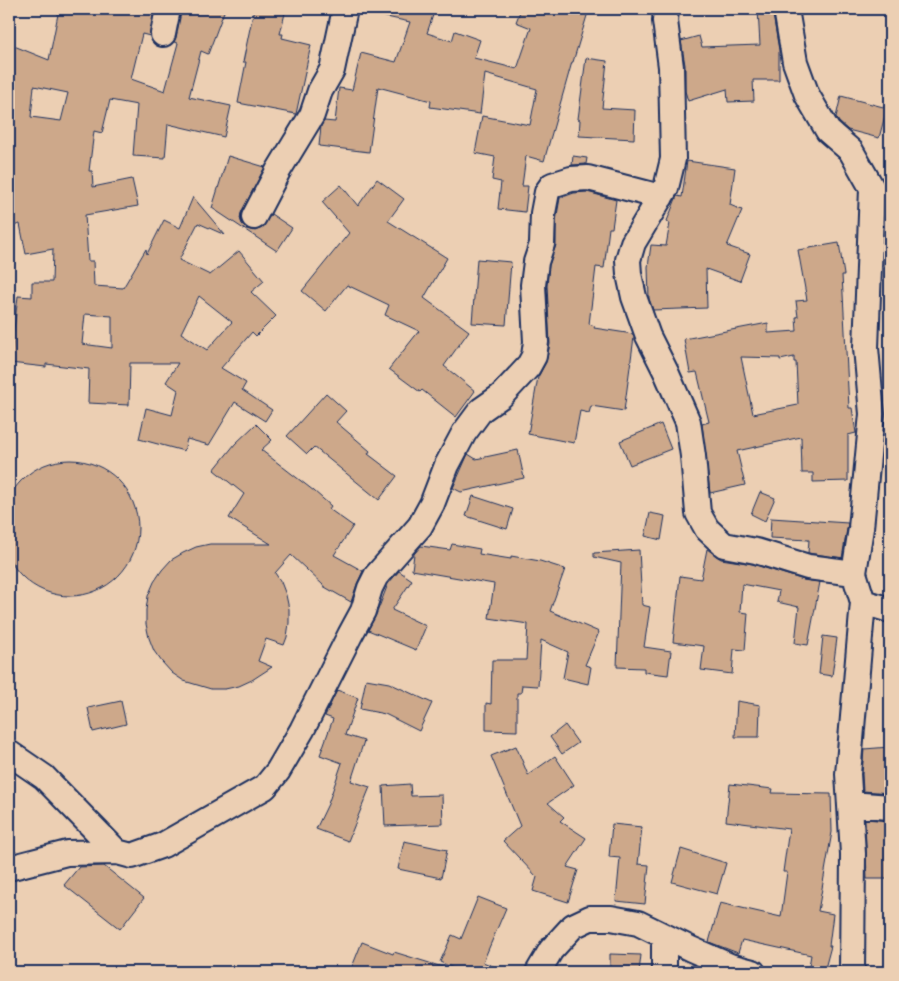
<svg xmlns="http://www.w3.org/2000/svg" width="899" height="981" font-family="Dekko,sans-serif">
  <style>
    .building { fill: #cda88a; stroke: #1b2f5e; fill-rule: evenodd }
    .lines { fill: none; stroke-linecap: round; stroke-linejoin: round }
    .minor-casing { stroke: #1b2f5e; stroke-width: 28 }
    .minor { stroke: #eccfb3; stroke-width: 24 }
  </style>
  <rect width="100%" height="100%" fill="#eccfb3"/>
  <filter id="ink" filterUnits="userSpaceOnUse"><feTurbulence type="fractalNoise" baseFrequency=".02" numOctaves="2"/><feDisplacementMap in="SourceGraphic" scale="10" xChannelSelector="R" yChannelSelector="G"/><feConvolveMatrix kernelMatrix="1 2 1 2 8 2 1 2 1" color-interpolation-filters="sRGB"/></filter>
  <g filter="url(#ink)">
    <path class="building" d="M59,9h95l-4,27 -8,-2 -11,45 34,12 13,-48 -4,-1 2,-5 5,-28h44l-17,45 -7,-3 -12,46 42,9 -7,31 -56,-13 -3,34 -32,-2 4,-51 -27,-5 -8,33 -8,-2 -5,40h3l1,16 39,-8 6,27 -53,9 3,46h5l1,25 29,2 23,-39 1,5 17,-34 16,8 13,-31 32,38 -27,-12 -19,37 31,15 29,-24 25,30 -13,11 25,24 -20,20 -4,-4 -31,36 25,15 -4,7 30,20 -7,11 -30,-19 -26,43 -22,-6 -3,12 -45,-12 7,-31 26,7 6,-25 -12,-8 12,-19h-48l-1,42 -41,-2 1,-34 -43,-5v3l-36,-4 8,-67 14,1v-15h20l1,-33 -27,5 -6,-30 -11,3v-183l40,16zM34,86l34,7 -7,28 -30,-4zM199,296l33,26 -25,28 -26,-17zM85,314l27,2v32l-30,-4z
      M254,9h32l-6,25h3l-1,4 29,7 -15,69 -58,-11 8,-41h-3z
      M378,9h57l-8,24 25,8 3,-10 25,9 -6,18 43,11 14,-41 -15,-6 5,-13h68l-16,53h-1l-28,99 -18,-5 -4,30h6l-3,26 -27,-3 3,-27 -9,-2 3,-23 -20,-4 7,-37 48,9 7,-36 -52,-15 -5,40 -50,-7 1,-6 -53,-14 -9,65 -50,-6 2,-20 3,-5 11,1 4,-34 13,2 9,-37 35,9 14,-40 -33,-7z
      M758,9h14l7,41v30h-26l1,21 -26,1 -1,-13 -39,12 -3,-10v-26l-4,-24 18,-5 3,11 58,-2z
      M586,58l21,3 -5,47 33,2 -1,29 -55,-3 1,-16 -2,-1z
      M841,96l46,12 -8,30 -31,-8 -9,-8 -3,-5z
      M228,156l37,11 -23,44 -2,7 2,6 5,5 8,2 7,-3 9,-14 21,14 -15,23 -65,-43z
      M573,156l14,2 -1,6 -14,1z
      M687,161l48,7 -5,37 12,5 -15,36 23,8 -10,27 -34,-12 1,39 -54,2 -4,-11 -1,-32 3,-22 15,1 4,-23 -3,-2 10,-25 5,1z
      M377,179l27,20 -16,22 59,37 -23,40 45,33 -25,35 31,25 -19,26 -34,-27 -2,2 -31,-23 30,-38 -34,-16 4,-10 -42,-20 -21,26 -24,-20 47,-58 -27,-31 19,-17 17,21z
      M587,192l29,8 -4,28h-3l-5,40 -8,-1 -7,57 6,2 -1,2 39,6 1,3 -10,74 -33,-5 -2,7 -9,-2 -6,32 -46,-9 10,-57 8,-15 4,-18 -3,-58 2,-21 7,-20v-24l4,-23 14,-5z
      M839,243l5,32h-2l7,133h3l4,25 -8,2v46l-35,1v-9h-11l-1,-36 -64,14 8,34 -35,8 -8,-69 7,-2 -12,-50 -7,1 -6,-34 84,-16v10l29,-2 -1,-14h2l-2,-16 11,-1 -9,-50zM741,357l39,1v2l14,-3v5h2l2,43 -45,9z
      M477,259l34,3 -5,63 -34,-2z
      M326,393l20,18 -10,11 34,29 -2,3 29,22 -18,24 -65,-53 -7,7 -20,-18z
      M256,424l16,16 -11,10 53,41 17,15 -2,3 24,17 -19,29 29,16 -6,13 -6,18 -28,-16v-1l-32,-30 -16,18 6,9 5,13 3,14v14l-2,14 -3,8 -18,-6 -8,22 14,6 -20,13 -13,6 -14,3h-14l-27,-8 -12,-8 -10,-11 -8,-11 -5,-13 -3,-14v-14l2,-14 6,-14 8,-12 9,-10 12,-7 13,-6 14,-3h61l-42,-26 15,-24 -30,-24 21,-26z
      M661,424l10,25 -41,16 -10,-24z
      M518,450l6,28 -63,14 -8,-4 15,-34 8,5z
      M2 528a68 68 0 1 1 136 0a68 68 0 1 1-136 0Z
      M760,492l15,6 -10,23 -14,-7z
      M473,496l40,13 -6,20 -41,-13z
      M650,513l15,3 -4,24 -16,-4z
      M771,518l77,5 -6,35 -34,-5 1,-13 -39,-2z
      M452,544l28,5 -1,5 32,5v-3l29,5 25,8 -15,42 49,21 -14,33 6,2 -3,17 -25,-6 5,-26 -27,-12 -3,46 -16,-1 -1,8h-4v38l-31,-1v-27l5,1 1,-44h34l2,-36 -39,-6 5,-34 -82,-14 2,-16 7,-8 29,4z
      M707,549l14,10 32,5 51,16 16,2 -12,63 -13,-2 4,-36 -22,-5 2,-11 -37,-7 -2,28 8,1 -3,37 -11,-1 -2,25 -31,-4 3,-24 -31,-4 7,-66 21,3z
      M639,550l3,55 8,2 -6,40 27,4 -3,24 -24,-3v-4l-27,-1 4,-104 -27,-6v-4z
      M399,571l13,9 -20,30 34,16 -10,24 -48,-20 8,-15 12,-31z
      M823,636l14,2 -5,38 -13,-2z
      M366,679l23,4 43,20 -13,28 -34,-17 -25,-5z
      M337,690l21,8 -13,37 19,6 -13,40 19,6 -22,54 -32,-12 12,-25 14,-41 -22,-8 13,-36 -8,-3z
      M121,701l5,23 -33,8 -5,-24z
      M737,701l23,4 -1,32h-24z
      M565,725l13,18 -16,11 -12,-17z
      M516,746l12,29 27,-19 19,29 -26,18 16,14 -4,4 26,17 -19,29 11,3 -10,32 -35,-11 4,-14 -34,-36 17,-15 -29,-70z
      M890,747v46l-27,-2 -1,-17 2,-25z
      M410,784l1,12 31,-1 1,29 -58,2 -2,-40z
      M730,784l43,5 -1,4 59,1 1,38 -14,79 15,3 -4,32h2l-7,26h-16l3,-17 -69,-15 -4,13 -29,-11 11,-39 61,14 6,-45h-4l6,-43 -63,-8z
      M865,819l25,2v58h-23z
      M612,824l30,3 -4,37 11,1 -4,39 -29,-3 4,-43 -11,-1z
      M404,841l43,9 -6,28 -43,-9z
      M681,849l45,14 -9,31 -45,-12z
      M104,866l40,32 -24,31 -56,-44 15,-18z
      M478,897l28,11 -23,54 24,10h-45l-22,-10 12,-27 9,4z
      M362,942l31,12 1,-2 55,17 -1,3h-98z
      M610,954l31,1 -2,17h-29z"/>
    <g class="lines">
      <g class="minor-casing">
        <path id="minor" d="M666,9l-1,12 6,46 2,92 -7,29 -33,55 -5,17 1,14 5,23 14,39 18,36 22,50 5,34 5,57 9,16 17,16 32,6 52,16 46,6
          M786,9l9,53 12,33 21,36 23,20 21,37 -6,160 6,66 -11,114 -7,45 9,29 -15,172 5,80 -1,118
          M163,34l5,-25
          M254,217l24,-46 34,-56 8,-24 12,-21 13,-61
          M863,602l27,8
          M9,753l35,24 73,75 15,4 31,-11 102,-58 13,-16 24,-41 48,-95 13,-24 7,-23 6,-12 44,-50 12,-22 15,-39 17,-32 17,-23 20,-14 27,-29 6,-11 2,-14 -3,-57 3,-23 6,-18 1,-31 4,-21 5,-7 19,-6 17,-1 73,19
          M850,804l40,3
          M9,868l58,-15 50,-1
          M538,972l13,-22 22,-24 17,-8h21l27,5 53,26 39,17 23,6
          M664,972v-35"/>
      </g>
      <use href="#minor" class="minor"/>
    </g>
  </g>
  <rect width="899" height="981" fill="none" stroke="#eccfb3" stroke-width="30"/>
  <rect x="15" y="15" width="869" height="951" fill="none" stroke="#1b2f5e" stroke-width="2" filter="url(#ink)"/>
</svg>
